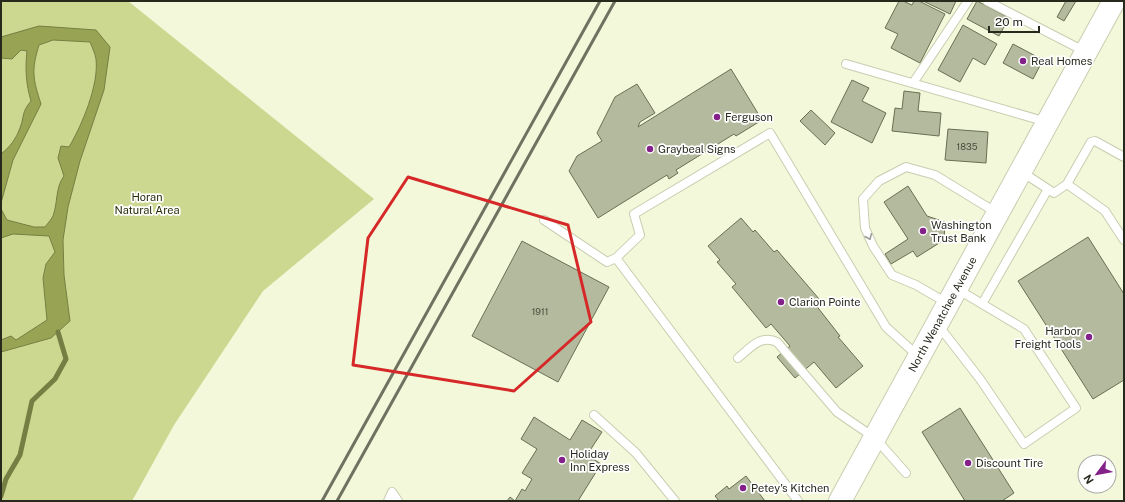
<svg xmlns="http://www.w3.org/2000/svg" width="1125" height="502" font-family="'Public Sans',sans-serif">
  <style>
    .green { fill: #ccd890 }
    .water { fill: #98a453; stroke: #767f43 }
    .lines { fill: none; stroke-linecap: round; stroke-linejoin: round }
    .stream { stroke: #767f43; stroke-width: 5 }
    .building { fill: #b4ba9d; stroke: #6a6f54 }
    .service-casing { stroke: #c8ceb0; stroke-width: 10 }
    .primary-casing { stroke: #c8ceb0; stroke-width: 24 }
    .service { stroke: #fff; stroke-width: 8 }
    .primary { stroke: #fff; stroke-width: 22 }
    .rail { stroke: #6f7260; stroke-width: 3 }
    .oneway { stroke: #9e9f99 }
    .marked { fill: none; stroke: #d62828; stroke-width: 3; stroke-linejoin: round }
    .poi-dot { fill: #842089; stroke: #fff; stroke-width: 1.5 }
    .labels { text-anchor: middle; dominant-baseline: central; stroke-width: 3.5; stroke-linejoin: round; paint-order: stroke }
    .number-label { font-size: 9px; fill: #4a4d3d }
    .poi-label { font-size: 11px; fill: #27291d; stroke: #fff; text-anchor: start }
    .park-label { font-size: 11px; fill: #282d09; stroke: #fff }
    .street-label { font-size: 11px; fill: #27291d; stroke: #fff }
  </style>
  <rect width="100%" height="100%" fill="#f2f8d9"/>
  <path class="green" d="M1,1h127l246,198 -111,92 -89,134 -42,76h-131z"/>
  <path class="water" d="M39,26l57,4 14,17 -6,43 -24,71 -12,46 -5,33 1,35 6,46 -19,17 -50,14v-12l10,-4 5,4 31,-20 -4,-42 3,-14 9,-12 -6,-16 -36,-2 -12,4v-29l6,11 27,7h11c3,-4 6,-7 8,-11 5,-13 2,-28 11,-40l-6,-18 3,-12 8,1c13,-22 30,-62 27,-88 -1,-6 -4,-12 -6,-17l-37,-2 -14,5c-8,26 -6,34 2,59l-28,56 -12,43v-49c9,-7 15,-15 19,-26 5,-13 1,-15 11,-27 -5,-17 -6,-32 -4,-50l-6,-1 -9,9 -11,-1v-21z"/>
  <g class="lines">
    <path class="stream" d="M1,496l5,-17 14,-24 12,-54 23,-22 11,-20 -8,-27"/>
  </g>
  <path class="building" d="M899,1h4l9,4 2,-4h5l26,13 -25,49 -29,-15 7,-14 -13,-6z
    M923,1h33l-6,13z
    M977,1l32,17 -10,18 -32,-17z
    M1066,1h10l-12,20 -7,-4z
    M963,25l34,19 -12,21 -12,-7 -13,24 -22,-12z
    M1013,44l30,16 -10,19 -30,-16z
    M731,69l31,51 -26,16 -2,-2 -58,36 2,3 -9,6 -2,-4 -69,43 -29,-47 8,-15 25,-15 -5,-8 18,-36 22,-13 18,29 -15,9 -2,5z
    M852,80l17,8 -7,13 24,12 -14,30 -41,-21z
    M904,91l16,2 -2,18 23,2 -2,23 -47,-5 3,-23 7,1z
    M811,110l24,23 -10,12 -25,-24z
    M948,129l40,3 -2,31 -41,-3z
    M908,186l19,30 18,6 -1,18 -27,17 -4,-6 -22,13 -6,-10 23,-15 -24,-37z
    M741,218l12,14 2,-2 19,22 3,-2 43,50 -5,4 25,32 -2,1 25,29 -27,22 -22,-26 -19,16 -18,-21 13,-11 -19,-22 -5,4 -34,-41 4,-3 -19,-22 3,-2 -12,-14z
    M1088,237l36,57v86l-31,19 -75,-118z
    M522,241l87,46 -51,95 -86,-46z
    M960,408l54,85 -12,8h-37l-43,-69z
    M534,417l36,23 12,-20 20,12 -15,23 14,9 -23,37h-71l3,-4 5,4 7,-12 3,2 7,-12 -10,-6 15,-24 -16,-10z
    M746,476l19,25h-46l-4,-5 12,-10 2,3z"/>
  <g class="lines">
    <g class="service-casing">
      <path id="service" d="M987,1l99,51
        M846,64l201,58
        M913,83l55,-82
        M1022,172l32,21 13,-9 38,27 19,29
        M1067,184l24,-42 4,-1 29,16
        M544,220l63,42 9,-4 24,-23 -6,-21 136,-81 116,194 32,29
        M616,258l182,243
        M947,303l-31,-18 -24,-10 -19,-29 -8,-18 -2,-29 16,-18 27,-14 29,8 62,38
        M982,304l66,-115
        M938,325l42,54 44,65 52,-36 -52,-79 -67,-40
        M738,358c12,-10 23,-24 39,-16l60,70 38,26 31,35
        M594,415l42,38 39,48
        M388,501l4,-9 6,9"/>
    </g>
    <g class="primary-casing">
      <g id="primary">
        <path id="s1" d="M840,501l274,-500"/>
      </g>
    </g>
    <use href="#service" class="service"/>
    <use href="#primary" class="primary"/>
    <path class="rail" d="M322,501l278,-500
      M337,501l278,-500"/>
  </g>
  <defs><path id="oneway-chevron" d="M-2-3.5L2.5 0L-2 3.5" fill="none" stroke-width="1.6" stroke-linecap="round" stroke-linejoin="round"/></defs>
  <use class="oneway" href="#oneway-chevron" transform="translate(869 237) rotate(67)"/>
  <path class="marked" d="M408,177l160,48 23,97 -77,69 -161,-26 15,-127z"/>
  <g class="poi-dot">
    <circle cx="1023" cy="61" r="4"/>
    <circle cx="717" cy="117" r="4"/>
    <circle cx="650" cy="149" r="4"/>
    <circle cx="923" cy="231" r="4"/>
    <circle cx="781" cy="302" r="4"/>
    <circle cx="1089" cy="337" r="4"/>
    <circle cx="562" cy="460" r="4"/>
    <circle cx="968" cy="463" r="4"/>
    <circle cx="743" cy="488" r="4"/>
  </g>
  <g class="labels">
    <g class="number-label">
      <text x="967" y="146">1835</text>
      <text x="540" y="311">1911</text>
    </g>
    <g class="poi-label">
      <text x="1031" y="61">Real Homes</text>
      <text x="725" y="117">Ferguson</text>
      <text x="658" y="149">Graybeal Signs</text>
      <text x="931" y="225">Washington<tspan x="931" dy="13">Trust Bank</tspan></text>
      <text x="789" y="302">Clarion Pointe</text>
      <text x="1081" y="331" text-anchor="end">Harbor<tspan x="1081" dy="13">Freight Tools</tspan></text>
      <text x="570" y="454">Holiday<tspan x="570" dy="13">Inn Express</tspan></text>
      <text x="976" y="463">Discount Tire</text>
      <text x="751" y="488">Petey's Kitchen</text>
    </g>
    <g class="park-label">
      <text x="147" y="197">Horan<tspan x="147" dy="13">Natural Area</tspan></text>
    </g>
    <g class="street-label">
      <text stroke="none"><textPath href="#s1" startOffset="213">North Wenatchee Avenue</textPath></text>
    </g>
  </g>
  <rect width="1125" height="502" fill="none" stroke="#27291d" stroke-width="4"/>
  <g transform="translate(1097 474) rotate(238)"><circle r="19" fill="#ffffff" stroke="#a9a9a5"/>
  <path d="M0-3L7 15L0 10L-7 15Z" fill="#842089"/>
  <text y="-6" font-size="11" font-weight="bold" text-anchor="middle" fill="#27291d">N</text>
  </g>
  <path d="M989 26v6h50v-6" fill="none" stroke="#27291d" stroke-width="2"/>
  <text x="995" y="26" font-size="12" fill="#27291d" stroke="#ffffff" stroke-width="3" paint-order="stroke">20 m</text>
</svg>
